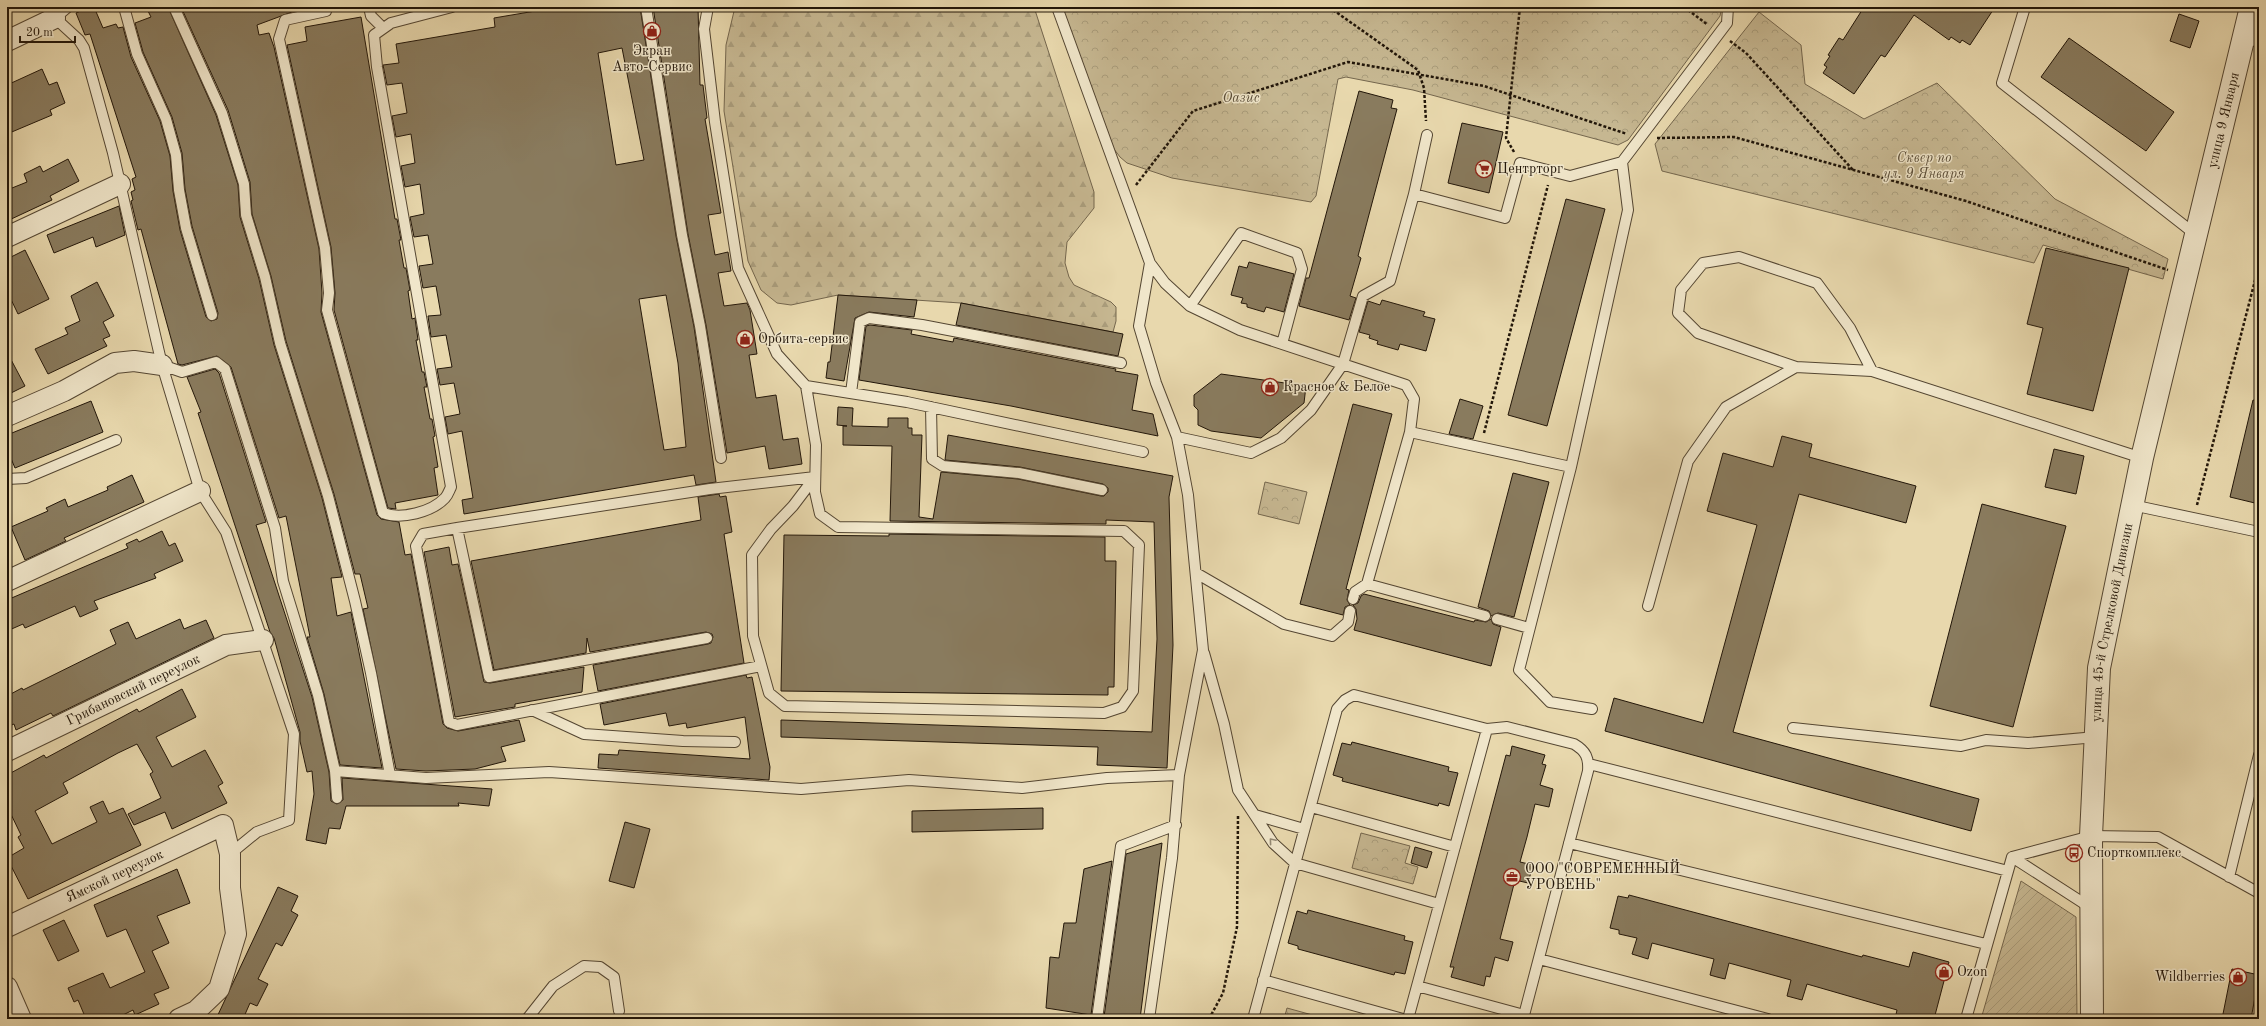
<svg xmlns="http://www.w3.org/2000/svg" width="2266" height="1026" font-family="'Old Standard TT',serif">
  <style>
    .forest { fill: url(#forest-firs); stroke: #74664d }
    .park { fill: url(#park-crowns); stroke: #74664d }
    .garden { fill: url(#garden-furrows); stroke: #74664d }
    .building { fill: #897b5e; stroke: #221609; fill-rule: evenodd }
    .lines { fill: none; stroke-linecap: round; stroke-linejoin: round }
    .service-casing { stroke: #544632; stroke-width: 12 }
    .minor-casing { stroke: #544632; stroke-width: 22 }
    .tertiary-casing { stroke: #544632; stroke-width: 24 }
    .path { stroke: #221609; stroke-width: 2.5; stroke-dasharray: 3 2; stroke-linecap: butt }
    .service { stroke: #f0e6ca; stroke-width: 10 }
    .minor { stroke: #f0e6ca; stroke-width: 20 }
    .tertiary { stroke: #f0e6ca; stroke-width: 22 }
    .oneway { stroke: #938873 }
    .labels { text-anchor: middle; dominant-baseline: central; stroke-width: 3; stroke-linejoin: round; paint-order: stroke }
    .poi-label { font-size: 14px; fill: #221609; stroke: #f0e6ca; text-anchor: start }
    .park-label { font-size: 14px; font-style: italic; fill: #5b4e39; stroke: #f0e6ca }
    .street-label { font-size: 14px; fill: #221609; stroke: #f0e6ca }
  </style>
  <defs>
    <pattern id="forest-firs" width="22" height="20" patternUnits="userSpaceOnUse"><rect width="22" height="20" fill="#c6b791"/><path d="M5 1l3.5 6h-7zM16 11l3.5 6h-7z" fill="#aa9d7c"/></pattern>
    <pattern id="park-crowns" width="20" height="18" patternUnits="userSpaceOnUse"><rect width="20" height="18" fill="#c6b791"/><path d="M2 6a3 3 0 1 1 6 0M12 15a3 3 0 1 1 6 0" fill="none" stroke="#aa9d7c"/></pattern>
    <pattern id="garden-furrows" width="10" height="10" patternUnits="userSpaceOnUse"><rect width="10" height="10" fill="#c6b791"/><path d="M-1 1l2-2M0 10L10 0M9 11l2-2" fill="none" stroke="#aa9d7c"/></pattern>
  </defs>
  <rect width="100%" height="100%" fill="#e8d8ad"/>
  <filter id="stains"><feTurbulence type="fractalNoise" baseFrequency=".005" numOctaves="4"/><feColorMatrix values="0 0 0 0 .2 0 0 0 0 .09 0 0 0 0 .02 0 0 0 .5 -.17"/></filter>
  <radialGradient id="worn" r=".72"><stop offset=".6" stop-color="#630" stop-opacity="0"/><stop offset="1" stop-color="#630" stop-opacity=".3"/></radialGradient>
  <path class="forest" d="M735,7h299l60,185v16l-27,34 -2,21 4,14 5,8 37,17 5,5v14l-3,11 -152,-29 -123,-8 -47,10 -14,-2 -16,-13 -13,-29 -24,-150 2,-66z"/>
  <path class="park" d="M1062,7h660l-2,9 -92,124 -10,5 -205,-55 -67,-13 -8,2 -22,117 -5,6 -139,-24 -45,-15 -7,-6 -6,-8z
    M1759,12l42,33 4,39 59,35 73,-36 118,116 113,60 -5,20 -120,-34 -9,18 -372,-92 -7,-27z
    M1265,482l42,10 -8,32 -41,-10z
    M1361,833l49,13 -5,17 13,4 -5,17 -61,-16z
    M1287,1008l40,11h-43z"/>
  <path class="garden" d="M2021,881l55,36 1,102h-96z"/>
  <path class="building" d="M82,7h12l9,21 13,-4 2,4 5,-1 8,30 29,64 10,35 3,35 7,39 26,87 5,4 6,-2 1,-6 -26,-87 -7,-37 -3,-36 -10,-36 -29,-65 -8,-29 16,-6 -5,-10h22l48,108 22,70 2,32 19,62 15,66 48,153 20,79 -11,1 6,38 14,-4 31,156 -42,-3 -16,-71 -17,-57h3l-24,-121 -7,2 -48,-151 -14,-11 -35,9 -4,-1 -37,-135 -3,1 -7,-29 2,-1 -2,-8 4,-2 -3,-11 4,-2 -46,-143 -5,1 -9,-22 7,-3z
    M181,7h119v2l-43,16 2,10 10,-2 5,14 45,202 3,44 -1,19 56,203 4,4 18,3 6,33 6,-1 32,170 4,4 11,3 61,-11 6,21 -24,6 5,14 -31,8 -49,2 -30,-2 -33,-160 5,-1 -8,-34h-5l-21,-80 -48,-153 -15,-65 -19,-62 -2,-32 -22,-72z
    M559,7h81l36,229 18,91 22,155 -20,3 -2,-10 -230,39 -2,-14 11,-2 -11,-67 -14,3 -3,-17 15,-3 -6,-31 -14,2 -3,-16 15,-2 -6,-32 -15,2 -3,-21 13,-1 -5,-29 -13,2 -4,-22 14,-2 -5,-29 -14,2 -4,-20 14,-3 -4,-30 -15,3 -4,-21 14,-3 -4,-29 -15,3 -4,-21 15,-3 -5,-30 -15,2 -4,-20 16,-2 -3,-19 99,-17 -1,-9zM622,48l22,112 -28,5 -18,-112zM666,295l12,68 8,84 -22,3 -25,-151z
    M653,7h45l2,78h3l4,33 -2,1 16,94 -13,2 7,40 13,-3 3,19 -13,2 6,33 23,-3 3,7 7,44 -8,1 7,43 20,-3 7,45 15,-2 4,26 -33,5 -4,-23 -38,7 -21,-128 -18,-91z
    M1864,7h131l-25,38 -8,-5 -2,3 -9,-6 -2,3 -35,-25 -29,42 -4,-2 -27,39 -31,-21 4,-6 -3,-2 6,-9 -2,-1 11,-17 4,2z
    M2179,14l20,7 -9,27 -20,-7z
    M361,17l34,202h2l4,21h-2l5,28h2l4,22 -2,1 4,28 3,-1 3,22h-2l6,32h2l3,15h-3l6,32h2l3,17 -2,1 5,30 -4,1 4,27 -43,8 1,6 -8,-1 -54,-198 1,-17 -4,-46 -44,-202 20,-4 -2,-14z
    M2069,38l105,74 -28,39 -105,-74z
    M42,69l7,16 8,-3 8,21 -15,7 2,5 -45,19v-49z
    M1359,91l34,9 -2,8 6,1 -39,147 3,2 -11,38 6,2 -7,22 -50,-14 7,-28h3z
    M1462,123l41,9 -14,61 -41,-10z
    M68,159l11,22 -29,15 2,4 -45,21v-31l20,-8 -3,-8 16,-8 3,6z
    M1566,199l39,10 -58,217 -39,-11z
    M119,206l6,29 -29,12 -3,-10 -39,16 -7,-18z
    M2046,248l83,20 -36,143 -66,-17 16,-66 -16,-4z
    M25,250l24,49 -31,15 -11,-23v-32z
    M1249,262l45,12 -10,38 -18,-5 -2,5 -17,-5v-3l-6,-1 2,-5 -12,-3 8,-29 8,2z
    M97,282l17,34 -11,6 7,14 -7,3 4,7 -59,28 -13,-25 33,-15 -3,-6 15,-7 -9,-25z
    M838,295l79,5 -3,17 -45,-5 -14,6 -11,63 -18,-3 2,-16h2z
    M1382,300l43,12 -2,4 12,3 -9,32 -26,-7 -2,6 -21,-6 1,-3 -9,-3 1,-3 -11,-3 9,-31 12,4z
    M961,303l162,31 -5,22 -162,-31z
    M870,325l42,5 -1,4 42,8 1,-4 162,31 -1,2 23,4 -6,35 21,4 5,22 -147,-30 -152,-26 7,-54z
    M7,352l18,34 -18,9z
    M215,369l4,4 47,149 -10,3 56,172 17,75 2,29 6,3 6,-4 -1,-22 150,11 -3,17 -31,-3 1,3h-113l-6,23 -11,-1 -3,16 -20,-4 8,-46 -2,-23 -5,1 -7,-31v-9l-26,-94 -4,-6 -72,-219 3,-1 -14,-35z
    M1221,374l85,12 -2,17 -43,35 -50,-7 -13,-6v-15l-4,-4v-11z
    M1460,399l23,7 -10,33 -24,-5z
    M2253,400l6,1v103l-29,-7z
    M91,401l12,31 -88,36 -8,-19v-14z
    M1353,404l39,10 -46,175 3,1 -2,10 3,5 -5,2 -2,8 -43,-11z
    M838,407l15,1 -1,18 36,1v-9h20v10h4v7h10l-3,82 14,2 8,-47 77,7 83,17h3l4,-4v-4l-5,-4 -83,-17 -75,-7 3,-25 225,41 -4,21 4,148 -6,123 -70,-3 1,-18 -317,-10v-17l371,12 5,-93 -3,-117 -48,-2v4l-216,-3 2,-75 -49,-1v-19h4l-10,-1z
    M1782,436l30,8 -3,13 107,29 -10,37 -107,-29 -66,238 246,67 -8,32 -366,-100 9,-33 89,25 54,-198 -50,-14 16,-58 50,14z
    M2054,449l30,7 -8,38 -31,-7z
    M1513,473l36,9 -35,135 -16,-4 -7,3 -2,-5 -11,-4z
    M132,475l12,27 -80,36 2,3 -41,19 -14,-33 37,-16 -2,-3 19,-9 3,8 40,-17 -1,-3z
    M719,494l1,3 6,-1 6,36 -8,2 20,129 -146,28 -5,-26 115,-21 3,-1 2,-6 -1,-3 -6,-2 -116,20 -3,-14 -1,15 -92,17 -23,-109 230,-41 -3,-23z
    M1982,504l84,22 -53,201 -83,-21z
    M162,531l7,15 6,-3 8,18 -29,13 2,4 -62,23 4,8 -18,8 -5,-11 -50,22 -2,-4 -16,7v-31l121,-52 -2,-4 11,-5 2,3z
    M889,534l216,3v24h11l-2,126h-6v8l-327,-4 3,-156 105,1z
    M449,547l3,18 6,-1 26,118 6,1 94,-16 -2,25 -67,12v3l-60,10 -31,-165z
    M1364,594l110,28 1,-2 11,2 5,-3 2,5 8,3 -10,39 -137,-36 3,-11 -1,-10 -3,-4 5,-2 3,-7z
    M180,619l4,10 22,-9 8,18 -161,78 -2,-3 -35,17 -2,-6 -7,3v-31l15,-8 1,2 93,-46 -6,-14 18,-8 8,17z
    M746,675l1,3 5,-1 18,90 -1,13 -171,-12 1,-14 19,1 1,-5 131,9 -5,-42 -58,11 -1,-5 -17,3 -3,-13 -62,12 -4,-21z
    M182,689l14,28 -40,20 16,30 33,-17 18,33 -5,3 9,17 -55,26 -7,-17 -31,13 -6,-11 33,-16 -11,-24 3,-2 -16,-28 -19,9 -55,30 5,10 -33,18 17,33 45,-22 -7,-15 13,-6 6,13 14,-6 18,37 -113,54 -21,-41 17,-10 -6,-11 3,-2 -14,-29v-31l37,-20 2,3 91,-49 2,3z
    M1352,742l97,25 -1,4 10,2 -9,33 -10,-3 -1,3 -96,-25 1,-3 -10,-3 9,-32 9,2z
    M1512,746l33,9 -3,9 4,1 -6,20 13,4 -4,18 -14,-3 -8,33 -7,25 13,3 -5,18 -13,-3 -5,20 -10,39 13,3 -5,19 -13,-4 -5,20 -4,-1 -2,10 -33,-9 3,-10h-4l56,-212 4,1z
    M1043,808v21l-131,3v-21z
    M625,822l25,7 -16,59 -25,-7z
    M1162,843l-22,176 -36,-2 22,-163z
    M1415,847l17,5 -5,16 -16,-5z
    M1112,861l-21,154 -45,-7 4,-51 9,1 5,-35h12l8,-54z
    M177,869l13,34 -33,13 12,27 -17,8 17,37 -15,6 5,10 -24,11 -2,-5 -18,9h-29l-8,-19 -4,2 -6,-14 35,-15 7,15 35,-16 -19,-43 -19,8 -13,-32z
    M278,887l20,9 -7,15 7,4 -16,31 -6,-3 -18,36 10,5 -11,22 -7,-3 -7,16h-27z
    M1629,895l233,62 1,-2 46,12 4,-15 36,10 -15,57h-39l2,-9 -90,-26 -5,16 -15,-4 4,-16 -62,-17 -4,16 -8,-2 -7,-2 4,-16 -62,-16 -4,16 -16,-5 5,-16 -18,-4v-4l-9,-2 8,-32 10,2z
    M1308,910l97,26 -1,4 9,2 -8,32 -10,-2 -1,3 -96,-26v-3l-10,-3 9,-32 10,3z
    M64,920l15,31 -21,10 -15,-31z
    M2232,969l27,6 -8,44h-29z"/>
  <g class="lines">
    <g class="service-casing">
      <path id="service" d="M68,7l-13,11 24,22 5,8 29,105 49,212 38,126 26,41 68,202 -5,86 -32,12 -27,22
        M124,7l13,47 29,65 10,36 3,35 7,38 26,87
        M174,7l48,106 22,71 2,31 19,62 15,66 48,153 27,105 16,72 19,102
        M326,7v4l-41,9 -6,19 46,209 4,45 -2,17 56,203c18,7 49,-1 62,-15 3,-3 4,-7 6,-11l-74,-420 -3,-32 17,-12 61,-16
        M369,7l2,9 12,12
        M646,7l36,228 18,91 21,132
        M708,7l-4,22 11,93 23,146 39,86 29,32 10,59 -1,47 5,22 18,13 286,4 15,14 -6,146 -11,16 -18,6 -319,-7 -16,-13 -16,-57 -1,-81 19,-26 22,-23 22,-29
        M1057,7l93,256 15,20 25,23 50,24 166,55 8,14 -4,33 161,35
        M2025,7l-23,76 193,151
        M2243,38l16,4
        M1427,135l-13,59 91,24 15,-55 50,13 52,-14
        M1190,306l51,-73 56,20 5,16 -20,75
        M162,365l20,7 34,-10 9,7 50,159 8,53 35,114 17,76 2,27
        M1796,367l-98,-34 -20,-20 3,-23 22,-27 36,-6 78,26 33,45 22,43
        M806,386l101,16 236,50
        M851,393l9,-71 9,-4 53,7 199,38
        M931,407l1,52 11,7 76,7 83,17
        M1177,437l74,16 30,-15 30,-28 32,-46 20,-68 27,-15 24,-87
        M7,479l19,-1 90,-38
        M2132,505l127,27
        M457,528l32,149 218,-39
        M1196,573l88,51 48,12 16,-14 2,-11
        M1367,584l43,-152
        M1353,599l2,-7 12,-8 118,32
        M1648,606l40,-145 38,-54 70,-40 76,4 270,87
        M1497,619l32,9
        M1204,653l20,71 14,66 35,53 22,20 144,41
        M761,666l-304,59 -8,-3 -33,-176 7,-12 34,-6 253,-39 105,-12
        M1592,709l-42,-7 -31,-32 52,-203 57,-257 -6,-48 105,-139 1,-16
        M532,710l52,24 99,7 52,1
        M1793,728l168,18 25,-6 42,3 68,-6
        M1589,764l419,107
        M335,771l91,7 123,-6 252,17 108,-9 113,8 85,-10 72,-3
        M1311,807l144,40
        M1255,815l49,14
        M1569,843l417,101
        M2012,857l79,51
        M2229,877l30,-122
        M1539,959l229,60
        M1263,980l140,39
        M1417,986l107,29
        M527,1019l26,-33 31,-20 16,1 14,10 5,34
        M1097,1019l24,-173 55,-21
        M1149,1019l23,-161 7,-83 24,-125 -15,-155 -11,-58 -21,-54 -17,-57 11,-63
        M1253,1019l84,-310 8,-9 9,-5 133,34 20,-2 67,17c12,7 15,14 14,27l-65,248
        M1408,1019l79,-290
        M1966,1019l46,-162 79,-21 67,1 101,56"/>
    </g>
    <g class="minor-casing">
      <g id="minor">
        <path d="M7,41l48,-23"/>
        <path d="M7,237l113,-53"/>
        <path d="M7,416l57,-25 51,-28 19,-2 28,4"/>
        <path d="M7,581l193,-90"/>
        <path id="s1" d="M7,751l219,-106 37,-5"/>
        <path id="s2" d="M7,927l216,-102 7,29v34l6,46 -17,55 -23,22 -17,8"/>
        <path d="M7,987l14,32"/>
      </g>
    </g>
    <g class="tertiary-casing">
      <g id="tertiary">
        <path id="s3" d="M2092,1019l-1,-183 8,-168 43,-210 109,-451"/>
      </g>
    </g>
    <path class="path" d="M1329,7l89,63 6,18 2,33
      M1684,7l24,18
      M1730,41l16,12 107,117
      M1657,138l77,-1 232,64 202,69
      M1514,152l-8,-14 14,-131
      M1136,185l57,-74 155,-49 136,24 143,48
      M1484,433l64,-248
      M2197,505l62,-240
      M812,1017l15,2
      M1209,1019l14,-26 14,-66 1,-111"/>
    <use href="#service" class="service"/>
    <use href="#minor" class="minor"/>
    <use href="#tertiary" class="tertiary"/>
  </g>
  <defs><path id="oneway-chevron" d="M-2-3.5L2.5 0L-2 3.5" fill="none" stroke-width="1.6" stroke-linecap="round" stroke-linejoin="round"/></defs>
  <use class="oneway" href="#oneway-chevron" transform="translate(1272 841) rotate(-130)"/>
  <defs>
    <g id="shop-ring" transform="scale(0.9)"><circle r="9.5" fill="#f0e6ca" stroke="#8f2418" stroke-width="1.5"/><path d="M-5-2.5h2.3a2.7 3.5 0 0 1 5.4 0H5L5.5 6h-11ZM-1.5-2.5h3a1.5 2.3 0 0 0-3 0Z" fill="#8f2418"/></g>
    <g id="supermarket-ring" transform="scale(0.9)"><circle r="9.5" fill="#f0e6ca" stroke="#8f2418" stroke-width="1.5"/><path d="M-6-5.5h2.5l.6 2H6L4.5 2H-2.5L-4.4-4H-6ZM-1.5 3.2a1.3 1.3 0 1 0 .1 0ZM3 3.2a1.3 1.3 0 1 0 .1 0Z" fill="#8f2418"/></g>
    <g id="bus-ring" transform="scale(0.9)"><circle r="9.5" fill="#f0e6ca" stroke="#8f2418" stroke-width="1.5"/><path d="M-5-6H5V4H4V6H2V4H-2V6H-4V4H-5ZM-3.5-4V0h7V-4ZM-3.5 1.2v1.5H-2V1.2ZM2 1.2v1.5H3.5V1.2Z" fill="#8f2418"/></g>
    <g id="office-ring" transform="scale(0.9)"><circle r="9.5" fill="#f0e6ca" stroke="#8f2418" stroke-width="1.5"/><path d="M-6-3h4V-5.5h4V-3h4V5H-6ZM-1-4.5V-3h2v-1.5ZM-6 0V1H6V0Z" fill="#8f2418"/></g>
  </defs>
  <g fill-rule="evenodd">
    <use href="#shop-ring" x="652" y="31"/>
    <use href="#supermarket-ring" x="1484" y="169"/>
    <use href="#shop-ring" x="745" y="339"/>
    <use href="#shop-ring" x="1270" y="387"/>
    <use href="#bus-ring" x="2074" y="853"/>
    <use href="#office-ring" x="1512" y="877"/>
    <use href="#shop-ring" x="1944" y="972"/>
    <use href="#shop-ring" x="2238" y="977"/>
  </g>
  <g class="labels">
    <g class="poi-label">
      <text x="652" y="51" text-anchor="middle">Экран<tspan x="652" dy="16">Авто-Сервис</tspan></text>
      <text x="1497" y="169">Центрторг</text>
      <text x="758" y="339">Орбита-сервис</text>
      <text x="1283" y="387">Красное &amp; Белое</text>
      <text x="2087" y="853">Спорткомплекс</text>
      <text x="1525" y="869">ООО "СОВРЕМЕННЫЙ<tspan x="1525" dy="16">УРОВЕНЬ"</tspan></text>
      <text x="1957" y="972">Ozon</text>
      <text x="2225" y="977" text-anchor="end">Wildberries</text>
    </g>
    <g class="park-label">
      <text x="1241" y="98">Оазис</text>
      <text x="1924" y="158">Сквер по<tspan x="1924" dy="16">ул. 9 Января</tspan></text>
    </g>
    <g class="street-label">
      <text stroke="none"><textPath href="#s3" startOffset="913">улица 9 Января</textPath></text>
      <text stroke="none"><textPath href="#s3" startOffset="398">улица 45-й Стрелковой Дивизии</textPath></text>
      <text stroke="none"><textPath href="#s1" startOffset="140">Грибановский переулок</textPath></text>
      <text stroke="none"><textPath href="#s2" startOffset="119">Ямской переулок</textPath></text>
    </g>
  </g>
  <rect width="2266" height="1026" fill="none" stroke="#e8d8ad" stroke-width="24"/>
  <rect x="8" y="8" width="2250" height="1010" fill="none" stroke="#221609" stroke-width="2"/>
  <rect x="12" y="12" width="2242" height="1002" fill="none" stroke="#221609"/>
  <path d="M20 36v6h55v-6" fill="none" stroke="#221609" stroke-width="2"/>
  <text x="26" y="36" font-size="12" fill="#221609" stroke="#f0e6ca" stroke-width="3" paint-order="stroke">20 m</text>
  <rect width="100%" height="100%" filter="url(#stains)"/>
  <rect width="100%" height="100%" fill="url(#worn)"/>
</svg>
